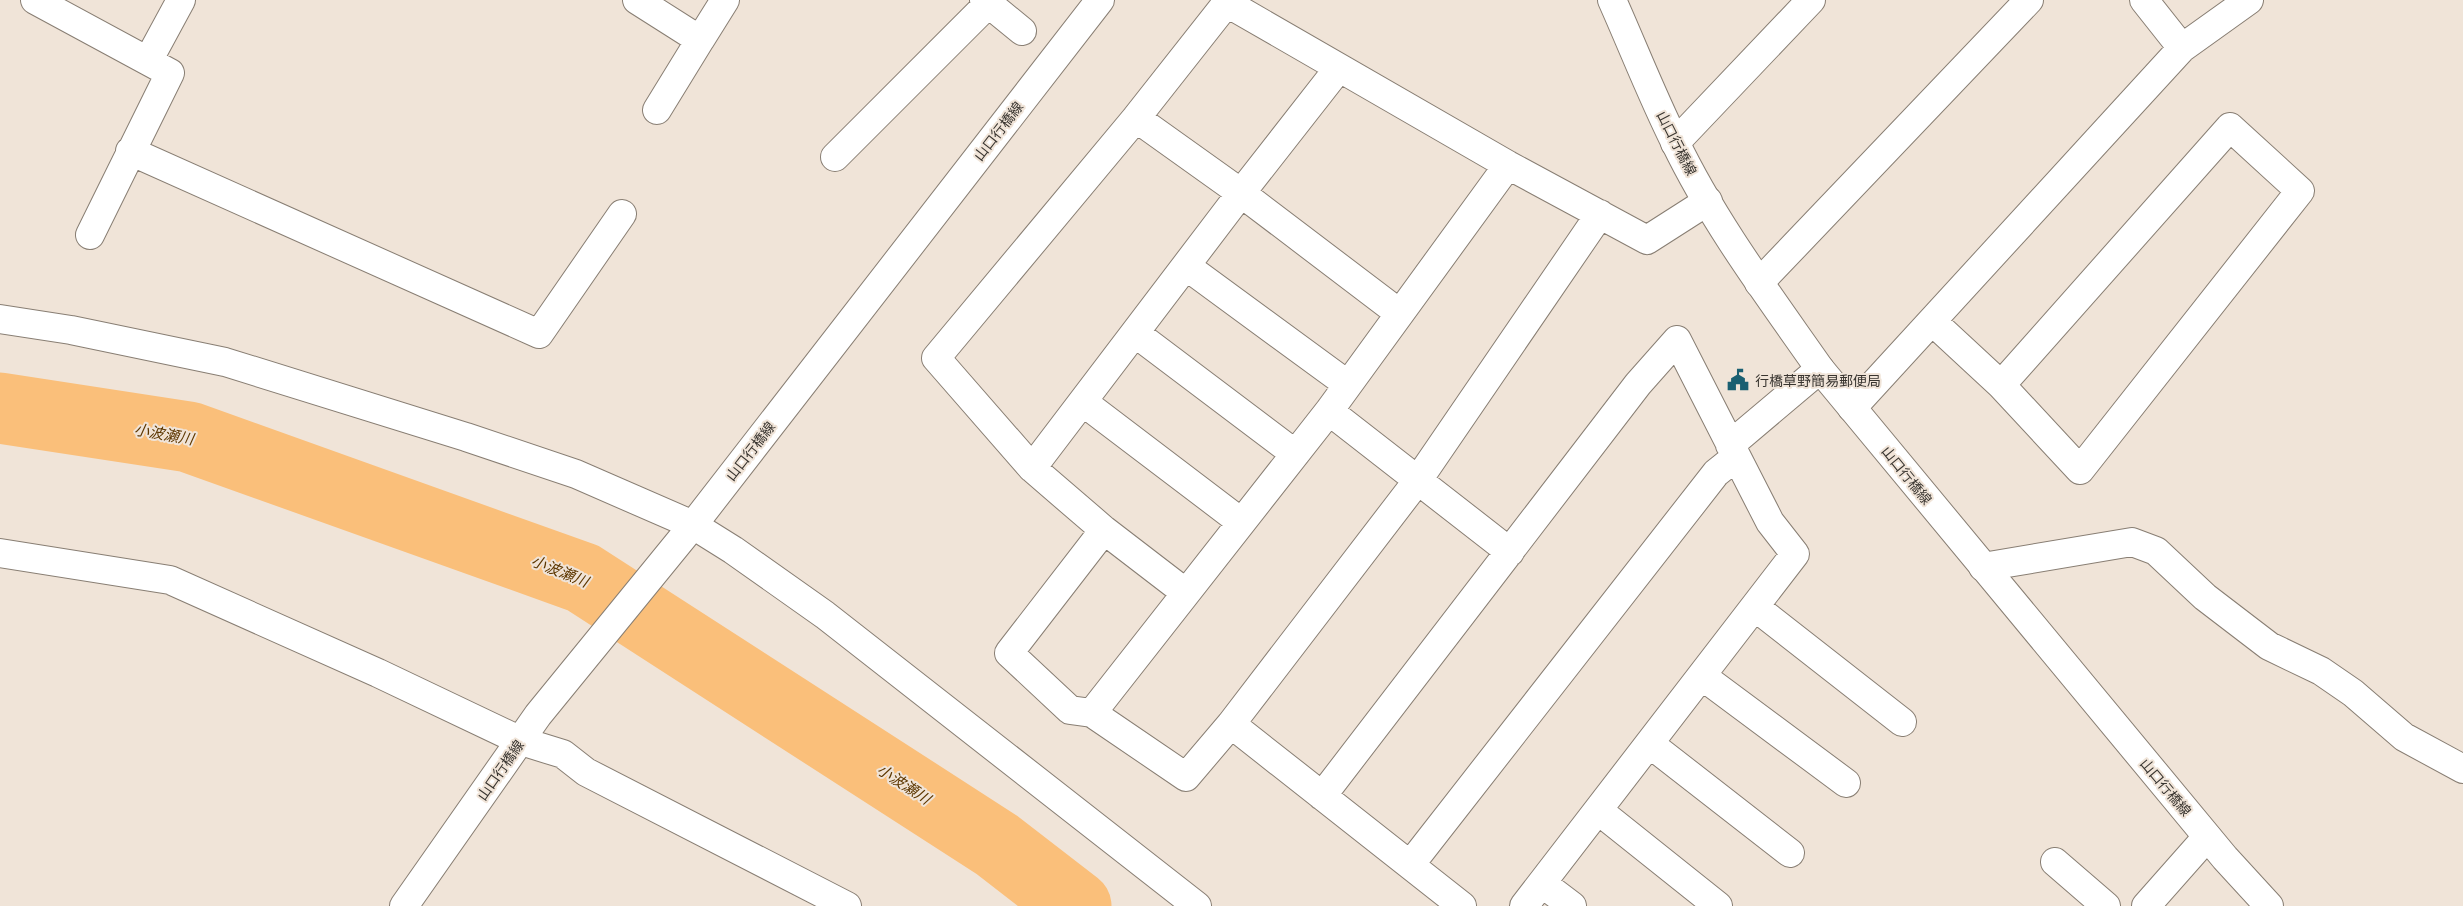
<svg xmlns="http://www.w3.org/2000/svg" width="2463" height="906" font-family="Manrope,'Noto Sans JP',sans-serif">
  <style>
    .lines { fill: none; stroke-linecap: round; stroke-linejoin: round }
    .river { stroke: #fabf7a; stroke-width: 71 }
    .minor-casing { stroke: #887e73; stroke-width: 30 }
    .secondary-casing { stroke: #887e73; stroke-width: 30 }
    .minor { stroke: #fff; stroke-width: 28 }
    .secondary { stroke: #fff; stroke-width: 28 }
    .labels { text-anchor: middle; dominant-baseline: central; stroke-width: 4; stroke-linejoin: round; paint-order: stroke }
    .street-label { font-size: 14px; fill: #393530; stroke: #f0e4d8 }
    .poi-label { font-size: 14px; fill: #393530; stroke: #f0e4d8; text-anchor: start }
    .water-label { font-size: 15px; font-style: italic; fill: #5d3700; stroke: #f0e4d8 }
  </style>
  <rect width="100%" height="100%" fill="#f0e4d8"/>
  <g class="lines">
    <path class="river" d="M0,408l189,29 394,141 414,267 79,61"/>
    <g class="minor-casing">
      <path id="minor" d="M35,0l135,73 -80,162
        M637,0l63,40 25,-40
        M984,0l38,31
        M1227,3l281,162 139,75 61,-39
        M2182,48l67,-48
        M148,61l33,-61
        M657,110l43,-70
        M1136,118l105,75 158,120
        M1675,143l136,-143
        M130,151l409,183 83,-120
        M835,157l153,-153
        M1186,266l161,118
        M1759,283l270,-283
        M0,319l71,11 154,32 241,75 110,37 117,51 40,25 92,65 372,291
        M1933,322l68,63 79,85 220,-279 -70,-64 -229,258
        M1135,333l159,120
        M1083,402l158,120
        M1852,408l330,-360 -38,-48
        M1329,411l181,141
        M1730,445l90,-76
        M1032,468l209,-275 97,-124
        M1104,530l-95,123 61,57 22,3 94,64 45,-53 187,-244 182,-266
        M0,553l170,27 208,93 143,68 42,13 23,18 261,134
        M1983,567l149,-25 24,9 49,46 64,49 52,25 32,22 51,44 59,32
        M1186,593l-82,-63 -72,-62 -96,-110 200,-240 93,-118
        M1755,607l147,115
        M1702,676l144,107
        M1092,713l237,-302 179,-246
        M1231,724l231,182
        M1650,744l140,109
        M1322,796l316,-412 39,-44 93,182 25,32 -271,352
        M1599,811l119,95
        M2055,862l51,44
        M1410,865l306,-392 20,-16
        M1543,884l29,22
        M2146,906l61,-69"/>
    </g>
    <g class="secondary-casing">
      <path id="secondary" d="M1612,0c21,47 40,96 63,142 39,81 94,154 145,227l405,489 44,48
        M404,906l134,-191 155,-190 407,-525"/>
    </g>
    <use href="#minor" class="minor"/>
    <use href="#secondary" class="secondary"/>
  </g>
  <defs>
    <g id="civic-bare" transform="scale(1.725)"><path d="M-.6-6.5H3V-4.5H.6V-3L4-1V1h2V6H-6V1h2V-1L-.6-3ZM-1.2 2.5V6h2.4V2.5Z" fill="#1a5f71" stroke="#f0e4d8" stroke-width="2.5" paint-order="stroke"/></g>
  </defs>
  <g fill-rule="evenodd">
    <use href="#civic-bare" x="1738" y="380"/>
  </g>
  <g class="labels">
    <g class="street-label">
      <text transform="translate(998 131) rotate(-52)">山口行橋線</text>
      <text transform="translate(1677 143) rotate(63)">山口行橋線</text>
      <text transform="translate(750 451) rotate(-52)">山口行橋線</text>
      <text transform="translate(1907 475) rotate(51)">山口行橋線</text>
      <text transform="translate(500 770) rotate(-55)">山口行橋線</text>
      <text transform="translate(2166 787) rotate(50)">山口行橋線</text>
    </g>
    <g class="poi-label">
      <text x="1755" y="380">行橋草野簡易郵便局</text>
    </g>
    <g class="water-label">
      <text transform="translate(164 434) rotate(10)">小波瀬川</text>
      <text transform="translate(560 571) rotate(22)">小波瀬川</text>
      <text transform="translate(904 784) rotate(33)">小波瀬川</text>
    </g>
  </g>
</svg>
